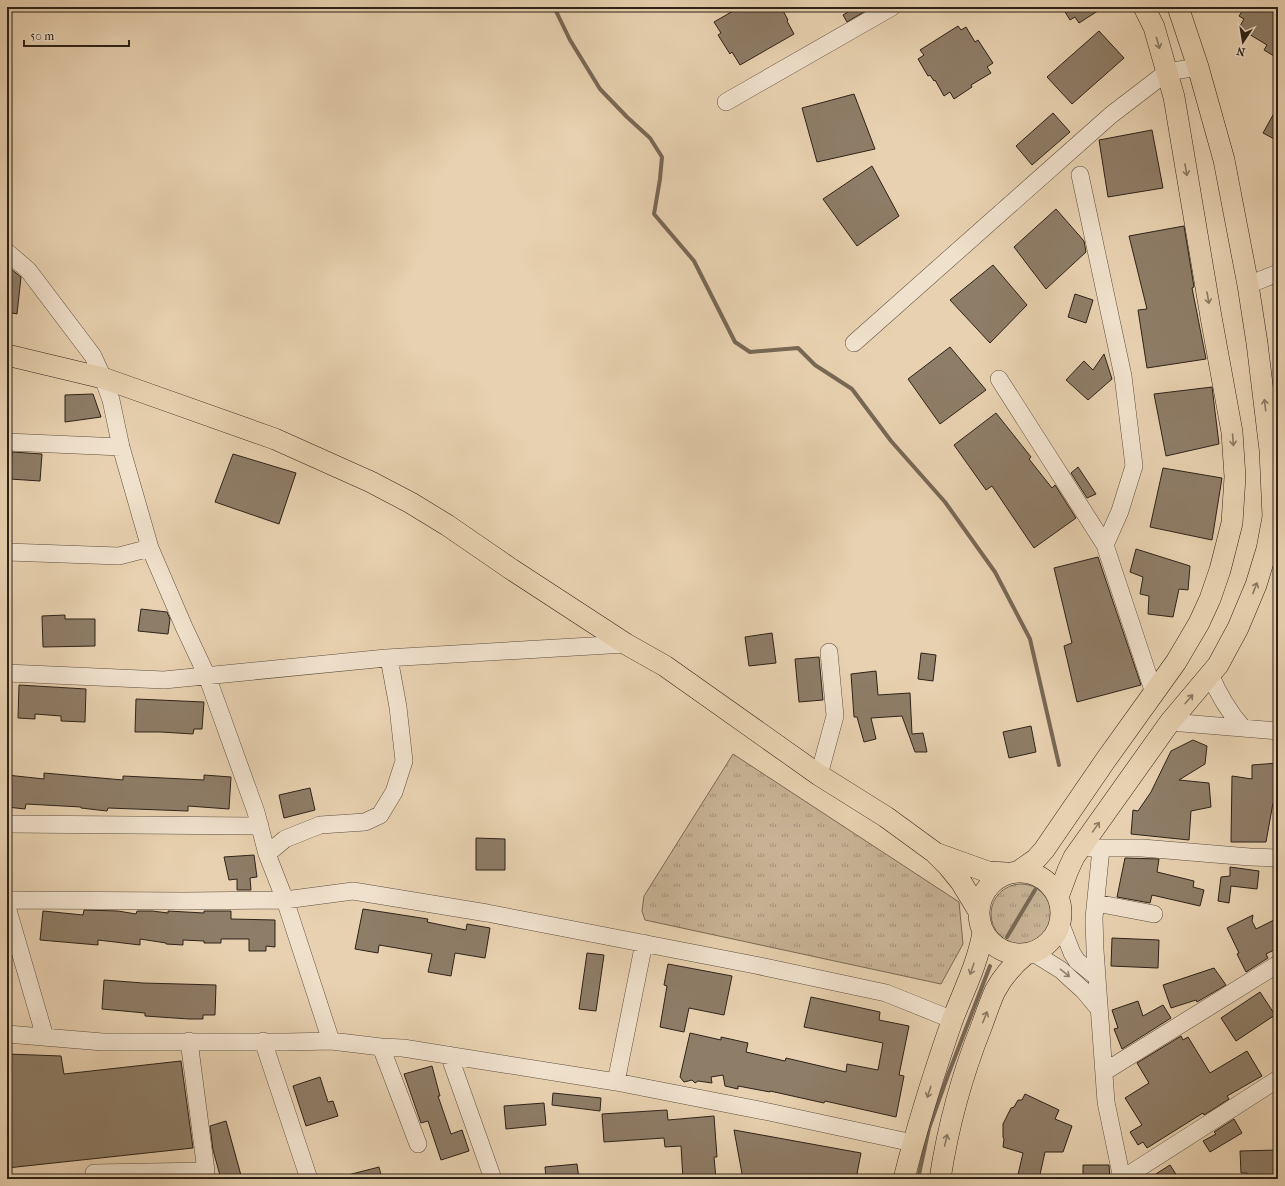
<svg xmlns="http://www.w3.org/2000/svg" width="1285" height="1186" font-family="'IM FELL French Canon',serif">
  <style>
    .grass { fill: url(#grass-tufts); stroke: #7a6a57 }
    .lines { fill: none; stroke-linecap: round; stroke-linejoin: round }
    .stream { stroke: #776854; stroke-width: 4 }
    .building { fill: #8e7d67; stroke: #2d2218 }
    .minor-casing { stroke: #5c4e3e; stroke-width: 18 }
    .major-casing { stroke: #2d2218; stroke-width: 22 }
    .minor { stroke: #f0e1cc; stroke-width: 17 }
    .major { stroke: #e8d1b0; stroke-width: 21 }
    .oneway { stroke: #8a7a64 }
    .oneway2 { stroke: #8e8272 }
  </style>
  <defs>
    <pattern id="grass-tufts" width="24" height="20" patternUnits="userSpaceOnUse"><rect width="24" height="20" fill="#c8b396"/><path d="M3 7l-1-3M5 7V3M7 7l1-3M15 17l-1-3M17 17v-4M19 17l1-3" fill="none" stroke="#a39179"/></pattern>
  </defs>
  <rect width="100%" height="100%" fill="#e8d1b0"/>
  <filter id="stains"><feTurbulence type="fractalNoise" baseFrequency=".005" numOctaves="4"/><feColorMatrix values="0 0 0 0 .2 0 0 0 0 .09 0 0 0 0 .02 0 0 0 .5 -.17"/></filter>
  <radialGradient id="worn" r=".72"><stop offset=".6" stop-color="#630" stop-opacity="0"/><stop offset="1" stop-color="#630" stop-opacity=".3"/></radialGradient>
  <path class="grass" d="M733,754l226,148 4,42 -22,40 -296,-64 -3,-9 2,-15z
    M991 914a30 30 0 1 1 60 0a30 30 0 1 1-60 0Z"/>
  <g class="lines">
    <path class="stream" d="M554,7l16,33 30,49 27,28 23,21 12,19 -2,22 -6,35 40,47 41,81 15,10 48,-4 17,17 37,24 39,52 54,61 50,70 35,67 29,126
      M1007,937l28,-47
      M918,1179l11,-51 19,-53 42,-109"/>
  </g>
  <path class="building" d="M740,7h41l7,13 -1,1 7,13 -54,31 -8,-13 -2,2 -12,-19 3,-2 -7,-11z
    M856,7h16l-25,15 -4,-7z
    M1062,7h42l-25,16 -4,-6 -5,3z
    M1245,7h33v45l-1,-1 -3,5 -10,-6 3,-5 -28,-17 5,-9 -5,-3z
    M958,26l3,4 5,-3 9,15 3,-2 15,23 -6,4 4,6 -20,12 1,2 -18,12 -4,-7 -6,4 -9,-16 -1,1 -4,-6 -2,1 -10,-17 6,-4 -4,-5z
    M1099,31l25,27 -52,46 -25,-27z
    M854,94l21,55 -58,13 -15,-54z
    M1278,106v35l-15,-8z
    M1053,113l17,19 -38,33 -16,-19z
    M1152,130l11,58 -55,9 -9,-57z
    M872,166l27,50 -42,30 -34,-47z
    M1056,209l28,32 2,11 -40,37 -32,-42z
    M1184,226l10,61 -2,1 14,71 -59,9 -9,-58 9,-1 -18,-73z
    M993,265l34,40 -37,38 -40,-43z
    M7,266l14,11 -4,37 -10,-2z
    M1075,294l18,6 -7,23 -18,-6z
    M950,347l36,43 -46,34 -32,-45z
    M1104,354l8,25 -24,21 -22,-20 18,-19 9,9z
    M1212,387l7,57 -53,12 -12,-62z
    M93,394l8,23 -36,5v-27z
    M996,413l35,44 -2,2 23,29 3,-3 21,33 -42,30 -42,-62 -6,4 -32,-45z
    M12,452l30,2 -2,27 -30,-2z
    M233,454l63,19 -17,51 -64,-22z
    M1078,467l18,27 -9,4 -16,-25z
    M1163,468l59,10 -10,62 -62,-13z
    M1136,549l54,17 -2,24 -9,-1 -6,28 -25,-3 1,-18 -9,-2 3,-17 -13,-5z
    M1098,557l43,128 -64,17 -13,-56 8,-3 -18,-75z
    M141,609l26,3 3,7 -2,15 -30,-3z
    M65,615v4h30v27l-52,1 -1,-31z
    M772,633l4,30 -27,3 -4,-29z
    M921,653l15,2 -3,26 -15,-2z
    M819,657l4,43 -24,2 -4,-43z
    M876,671l2,24 32,-2 2,41 11,-1 4,19h-12l-13,-36 -31,2 5,21 -12,3 -7,-25h-3l-3,-43z
    M19,685l67,4 -1,33 -24,-1v-5l-26,-2v5l-17,-1z
    M136,699l68,3 -2,27h-8l-1,5 -32,-2h-26z
    M1031,726l5,26 -27,6 -6,-26z
    M1193,740l14,6 -2,18 -26,16 30,3 2,24 -20,4 -2,29 -58,-6 2,-24 5,1 13,-19 20,-41z
    M1278,763v40h-5l-7,39h-35l1,-66 20,3v-14z
    M44,773l79,7v-4l81,4v-5l27,2 -2,32 -41,-3v5l-80,-3 -1,3 -26,-3v-1l-55,-3 -1,5 -18,-2v-32l37,4z
    M310,788l5,22 -31,8 -5,-23z
    M476,838l29,1v31h-29z
    M254,855l3,22 -7,1 1,12h-14v-11l-8,1 -5,-23z
    M1125,858l34,1 -2,13 37,9 -1,6 11,3 -4,16 -48,-11 -2,8 -33,-6z
    M1230,867l29,4 -2,18 -26,-3 -2,17 -11,-2 3,-24 9,-1z
    M363,909l65,10 -1,3 39,8 1,-6 23,4 -5,30 -30,-5 -4,23 -23,-4 4,-18 -53,-9 -1,8 -23,-4z
    M84,910l34,1 18,3 1,-3h15l16,2v-2l36,2v-2h27v8l44,1v27l-9,-1v5h-17v-12h-28v4h-17v-2l-21,-1v5l-17,-1v-1l-26,-4v6l-42,-5v5l-58,-5 3,-29 40,4z
    M1253,915l-1,6 4,8 22,-11v30l-12,6 2,4 -22,14 -9,-18 2,-1 -12,-25z
    M1112,938l47,2 -1,28 -47,-2z
    M587,953l17,2 -8,56 -17,-2z
    M668,964l64,12 -8,39 -35,-7 -5,24 -24,-5 7,-41 -3,-1z
    M1214,968l12,17 -29,17 -1,-2 -25,8 -8,-23z
    M104,980l39,3 73,2 -1,30h-12v4h-14l-44,-3v-3l-43,-4z
    M1260,992l15,23 -39,26 -15,-23z
    M811,997l69,15 -1,8 30,6 -10,49 5,1 -8,41 -71,-16 -1,2 -54,-12v1l-32,-6v3l-13,-3 -2,-11 -12,2 1,6 -14,-2 -3,2 -3,-3 -8,2 -4,-5 10,-44 31,7v-3l27,6 -2,9 39,9 1,-3 60,14 1,-8 31,6 5,-27 -79,-16z
    M1138,1001l5,15 20,-11 8,13 -49,31 -8,-20 4,-1 -6,-18z
    M1181,1036l2,4 5,-3 22,36 37,-22 15,25 -35,20 2,3 -25,16 -1,-2 -56,35 -4,-6 -5,3 -8,-13 12,-7 -17,-27 24,-15 -12,-20z
    M7,1054l54,2 3,18 117,-13 12,87 -186,20z
    M432,1066l8,30h-2l13,38 11,-4 7,21 -28,9 -13,-39 -7,2 -17,-49z
    M320,1077l8,25 5,-1 5,15 -32,10 -13,-40z
    M553,1093l48,5 -1,13 -48,-6z
    M1025,1094l34,16 -4,9 17,7 -9,26h-18l-6,27h-22l6,-26 -20,-6 1,-8 -1,-2v-13l8,-16 3,-1 4,-7h4z
    M544,1103l2,22 -40,4 -2,-23z
    M667,1110l1,10 46,-4 3,41h-3l2,22h-33l-2,-33 -16,1 -1,-9 -60,4 -2,-28z
    M1234,1119l8,14 -32,19 -7,-11 13,-7 -2,-2z
    M226,1121l16,58h-21l-8,-29 -3,-24z
    M734,1130l127,23 -5,26h-113z
    M1278,1150v29h-31v-6h-6l-1,-22z
    M577,1164l2,15h-33l-1,-12z
    M1083,1165h26l1,14h-27z
    M1170,1165l9,14h-31z
    M379,1167l3,12h-34v-4z"/>
  <g class="lines">
    <g class="minor-casing">
      <path id="minor" d="M726,102l166,-95
        M1080,175l43,201 11,90 -14,45 -15,34
        M7,252l21,18 65,86 10,22 8,22 10,47 29,101 34,79 23,49 49,136 11,42 18,46 46,141
        M1248,285l30,-12
        M854,343l257,-228 56,-43 31,-5
        M999,379l106,166 49,148
        M7,442l114,5
        M7,552l112,4 31,-8
        M7,673l157,7 222,-22 240,-14
        M1210,674c9,22 18,37 33,54
        M1170,722l108,9
        M819,775l16,-59 -6,-64
        M7,824l253,2
        M1091,848h51l108,9 28,1
        M1101,849l-7,69 1,32 11,152 16,77
        M267,854l18,-15 35,-14 45,-3 15,-7 14,-23 10,-31 -6,-54 -9,-49
        M7,900l178,1 100,-1 68,-9 134,22 268,52 131,28 67,27
        M1096,903l58,11
        M7,907l38,130
        M1060,922l12,31 5,8 20,16
        M1032,952l29,18 23,21 15,18
        M7,1034l96,8h184l44,-1 50,6 22,1 213,34 153,30 144,31
        M263,1041l46,138
        M381,1047l37,97
        M449,1055l44,124
        M1104,1072l174,-108
        M616,1082l28,-139
        M94,1173l112,-2 -17,-130
        M1122,1179l156,-100"/>
    </g>
    <g class="major-casing">
      <path id="major" d="M7,355l96,23 172,61 96,43 40,21 36,22 64,44 115,75 39,22 154,109 67,42 48,35 14,14 13,16 17,28
        M938,854l50,18 19,1
        M1019,871l17,-12 8,-9 61,-89 71,-99 23,-39 11,-24 10,-29 12,-47 3,-46 -3,-45 -21,-115 -37,-220 -20,-70 -10,-20
        M979 913a41 41 0 1 1 82 0a41 41 0 1 1-82 0Z
        M1058,897l10,-27 6,-13 96,-135 48,-57 20,-37 18,-43 11,-36 6,-32 -3,-67 -13,-107 -9,-58 -24,-125 -26,-93 -20,-60
        M904,1179c13,-53 30,-106 48,-158 11,-29 26,-58 31,-89
        M940,1179c8,-53 22,-104 42,-154 4,-11 8,-23 13,-34 8,-15 19,-27 31,-37"/>
    </g>
    <use href="#minor" class="minor"/>
    <use href="#major" class="major"/>
  </g>
  <defs><path id="oneway-shaft" d="M-6 0H5M1.5-3L5.5 0L1.5 3" fill="none" stroke-width="1.6" stroke-linecap="round" stroke-linejoin="round"/></defs>
  <g class="oneway">
    <use href="#oneway-shaft" transform="translate(1158 43) rotate(74)"/>
    <use href="#oneway-shaft" transform="translate(1186 170) rotate(80)"/>
    <use href="#oneway-shaft" transform="translate(1208 298) rotate(80)"/>
    <use href="#oneway-shaft" transform="translate(1265 405) rotate(-97)"/>
    <use href="#oneway-shaft" transform="translate(1233 440) rotate(86)"/>
    <use href="#oneway-shaft" transform="translate(1255 588) rotate(-69)"/>
    <use href="#oneway-shaft" transform="translate(1189 699) rotate(-50)"/>
    <use href="#oneway-shaft" transform="translate(1096 827) rotate(-55)"/>
    <use href="#oneway-shaft" transform="translate(972 969) rotate(109)"/>
    <use href="#oneway-shaft" transform="translate(985 1017) rotate(-68)"/>
    <use href="#oneway-shaft" transform="translate(929 1092) rotate(108)"/>
    <use href="#oneway-shaft" transform="translate(946 1140) rotate(-77)"/>
  </g>
  <use class="oneway2" href="#oneway-shaft" transform="translate(1065 973) rotate(39)"/>
  <rect width="1285" height="1186" fill="none" stroke="#e8d1b0" stroke-width="24"/>
  <rect x="8" y="8" width="1269" height="1170" fill="none" stroke="#2d2218" stroke-width="2"/>
  <rect x="12" y="12" width="1261" height="1162" fill="none" stroke="#2d2218"/>
  <g transform="translate(1243 42) rotate(192)" stroke="#f0e1cc" stroke-width="3" paint-order="stroke">
  <path d="M0-3L7 15L0 10L-7 15Z" fill="#2d2218"/>
  <text y="-6" font-size="11" font-weight="bold" text-anchor="middle" fill="#2d2218">N</text>
  </g>
  <path d="M24 40v6h105v-6" fill="none" stroke="#2d2218" stroke-width="2"/>
  <text x="30" y="40" font-size="12" fill="#2d2218" stroke="#f0e1cc" stroke-width="3" paint-order="stroke">50 m</text>
  <rect width="100%" height="100%" filter="url(#stains)"/>
  <rect width="100%" height="100%" fill="url(#worn)"/>
</svg>
